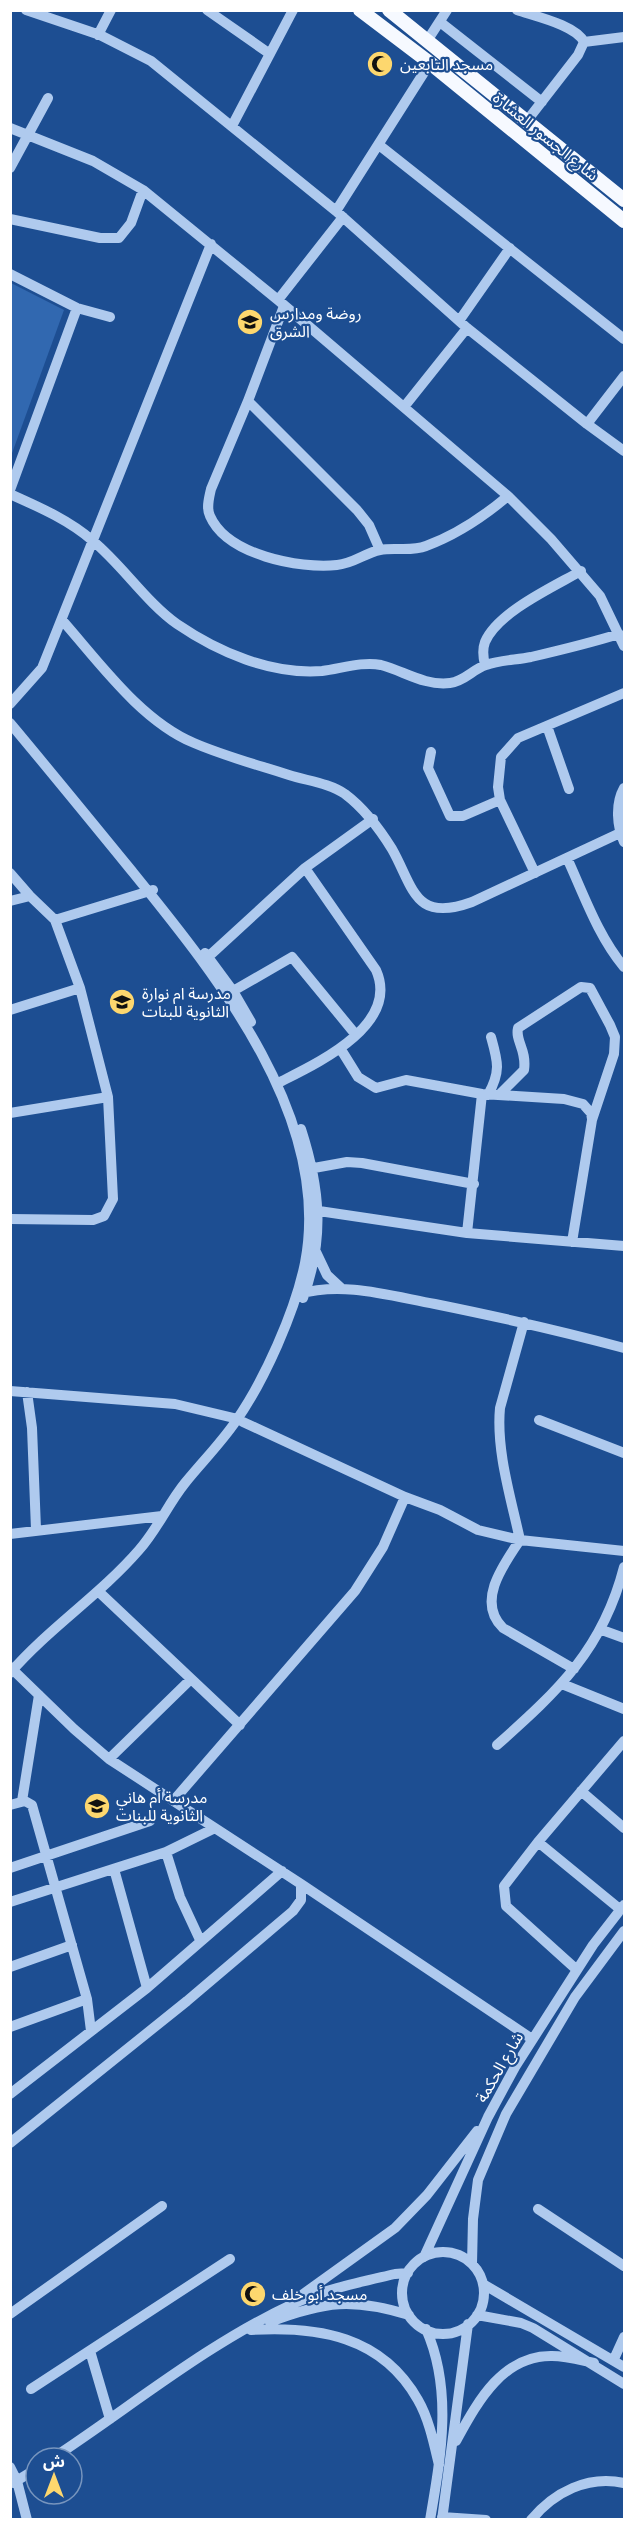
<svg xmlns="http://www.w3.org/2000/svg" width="635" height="2530" font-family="'Archivo Narrow','Noto Sans Arabic',sans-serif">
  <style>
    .green { fill: #3168b0 }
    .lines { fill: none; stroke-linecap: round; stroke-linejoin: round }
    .minor { stroke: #afcaee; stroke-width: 10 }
    .major { stroke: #f6f9ff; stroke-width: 14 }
    .labels { text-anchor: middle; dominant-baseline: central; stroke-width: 4.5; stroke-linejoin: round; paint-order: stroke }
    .poi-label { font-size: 16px; fill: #fff; stroke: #1d4e92; text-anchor: start }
    .street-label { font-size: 16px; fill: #fff; stroke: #1d4e92 }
  </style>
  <rect width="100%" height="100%" fill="#1d4e92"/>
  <path class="green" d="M11,283l53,27 -53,146z"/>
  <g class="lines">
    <path class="minor" d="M26,10l74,25 51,26 185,150 131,117 120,96 37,27
      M207,10l63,44
      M517,10c17,6 59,15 67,32l-6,13 -52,67
      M440,22l102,80
      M98,35l13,-25
      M427,41l20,-31
      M584,42l40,-5
      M232,126l61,-116
      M10,128l83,33 50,29 135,110 230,196 43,43 49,57 24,50
      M379,145l245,194
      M10,168l38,-70
      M336,211l94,-148
      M10,219l90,19h19l12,-15 12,-33
      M10,274l67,34 33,9
      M278,300l65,-83
      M284,306l-36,95 -37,88c-2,9 -5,19 -1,27 17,39 89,53 127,49 16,-1 28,-12 43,-15 15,-3 31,2 46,-4 30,-11 57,-29 82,-50
      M459,321l51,-73
      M248,401l109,109 12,15 11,25
      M404,407l63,-79
      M587,424l37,-48
      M10,490l67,-182
      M10,494c29,13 59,26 83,47 30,25 53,61 84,83 41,28 94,51 145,47 18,-2 40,-10 59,-6 23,6 43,21 69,18 15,-2 23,-14 36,-18 14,-5 30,-5 45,-8 30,-7 59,-14 88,-23
      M62,620c37,42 79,101 132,123 30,13 64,22 95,32 19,6 40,8 56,19 20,15 34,34 47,55 22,39 22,74 80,53l148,-69
      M485,665c-2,-8 -3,-15 0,-23 13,-30 68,-55 96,-71
      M10,704l32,-36 10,-25 159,-399
      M10,723c41,49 81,98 121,147 85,105 202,248 174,393 -10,49 -41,118 -69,158 -15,22 -34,41 -51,62 -17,21 -28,47 -46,67 -39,45 -90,78 -129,123
      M547,726l22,63
      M431,752l-3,16 22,48h13l37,-16
      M624,788c-9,16 -7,38 0,54
      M567,858c17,37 31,78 57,109
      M10,873l20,23 25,24 25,68 28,109 5,102 -9,17 -11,4 -83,-1
      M535,873l-35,-73 -2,-13 3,-30 17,-19 106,-45
      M10,901l20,-5
      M55,920l98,-30
      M205,953l28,38 18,31
      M208,957l97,-89 68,-49
      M233,991l59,-34 64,78
      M10,1010l70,-22
      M340,1048l18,29 18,11 30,-8 76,14 82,5 19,5 8,9 1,6
      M282,1081c38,-19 118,-57 94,-111l-71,-102
      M488,1095c13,-24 10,-33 3,-58
      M499,1095l25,-25c3,-20 -9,-29 -6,-42l63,-41 9,1 20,37 5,12 -1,17 -22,66 -20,122
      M10,1113l98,-16
      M301,1129c19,59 24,109 2,169
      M314,1168l33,-6 15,1 112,21
      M319,1211l148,22 157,13
      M467,1233l15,-139
      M316,1252l11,23 14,13
      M299,1294c44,-13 92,2 136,10 64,13 127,27 189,44
      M524,1322l-24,86c-4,43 11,90 20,132 -17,25 -44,62 -17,88l71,41
      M10,1391l165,13 63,15
      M27,1392l5,36 4,101
      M539,1420l85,33
      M243,1422l162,75 35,13 38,20 42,10 104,11
      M10,1534l152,-18
      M98,1591l142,134
      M602,1630l22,8
      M10,1667l64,62 35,30 192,125 231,155
      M562,1684l62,25
      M497,1745c61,-54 106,-96 127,-178
      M109,1759l82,-80
      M581,1791l43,37
      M174,1800l181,-209 28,-44 22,-50
      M22,1801l17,-106
      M10,1805l15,-4 7,4 55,194 4,32
      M538,1842l83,68
      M166,1852l14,45 20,43
      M10,1868l140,-47
      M114,1869l33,119
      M10,1902l156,-50 49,-24
      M10,1967l62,-22
      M577,1970l-71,-64 -2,-20 34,-44 86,-101
      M10,2027l77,-28
      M10,2094l137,-106 135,-117
      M10,2143l177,-142 106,-90 8,-11v-16
      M538,2209l86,57
      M402 2293a41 41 0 1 1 82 0a41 41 0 1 1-82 0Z
      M424,2257l64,-140 27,-50 78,-122 31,-40
      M472,2264l1,-45 5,-39 28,-66 69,-117 49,-66
      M483,2284l141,83
      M299,2297l96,-69 32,-33 50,-64
      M10,2314l152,-108
      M477,2315l44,8 12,5 91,56
      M270,2322c55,-21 83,-24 139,-7
      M426,2329c27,61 15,127 4,191
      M251,2330c67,-4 131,6 167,70 11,19 16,44 21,65
      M90,2351l20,68
      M614,2359l10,-22
      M31,2389l199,-130
      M456,2441c21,-38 46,-86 96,-85 14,0 28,4 42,7
      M53,2458c79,-52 155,-115 242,-155 31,-14 66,-21 100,-29l13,-1
      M10,2467l7,14 10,39
      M13,2483l23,-14
      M442,2517l44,3
      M442,2520l26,-196
      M531,2520c23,-28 57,-45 93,-37"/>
    <path class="major" d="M360,10l70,53 194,158
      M389,10l235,190"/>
  </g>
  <defs>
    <g id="mosque-disc" transform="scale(1.35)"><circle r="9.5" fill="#fdd76e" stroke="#1d4e92"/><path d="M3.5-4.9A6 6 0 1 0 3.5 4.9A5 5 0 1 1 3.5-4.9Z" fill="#111"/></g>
    <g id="school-disc" transform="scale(1.35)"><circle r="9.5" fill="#fdd76e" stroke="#1d4e92"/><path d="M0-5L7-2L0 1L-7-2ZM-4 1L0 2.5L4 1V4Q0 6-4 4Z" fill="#111"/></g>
  </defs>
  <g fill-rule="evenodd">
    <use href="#mosque-disc" x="380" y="64"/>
    <use href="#school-disc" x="250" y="322"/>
    <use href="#school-disc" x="122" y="1002"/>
    <use href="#school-disc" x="97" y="1806"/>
    <use href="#mosque-disc" x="253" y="2294"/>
  </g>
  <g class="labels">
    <g class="poi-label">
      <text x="400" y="64">مسجد التابعين</text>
      <text x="270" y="313">روضة ومدارس<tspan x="270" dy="18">الشرق</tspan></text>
      <text x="142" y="993">مدرسة ام نوارة<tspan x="142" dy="18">الثانوية للبنات</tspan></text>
      <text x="116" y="1797">مدرسة أم هاني<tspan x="116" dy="18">الثانوية للبنات</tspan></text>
      <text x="272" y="2294">مسجد أبو خلف</text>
    </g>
    <g class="street-label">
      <text transform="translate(546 136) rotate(39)">شارع الجسور العشارة</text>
      <text transform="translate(499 2067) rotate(-60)">شارع الحكمة</text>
    </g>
  </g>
  <rect width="635" height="2530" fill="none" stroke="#ffffff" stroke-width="24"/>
  <g transform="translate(54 2476)"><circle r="28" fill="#1d4e92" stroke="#7795be" stroke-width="1.5"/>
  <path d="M0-4.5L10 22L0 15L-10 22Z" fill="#fdd76e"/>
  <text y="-9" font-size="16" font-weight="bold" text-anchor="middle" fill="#ffffff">ش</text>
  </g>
</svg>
